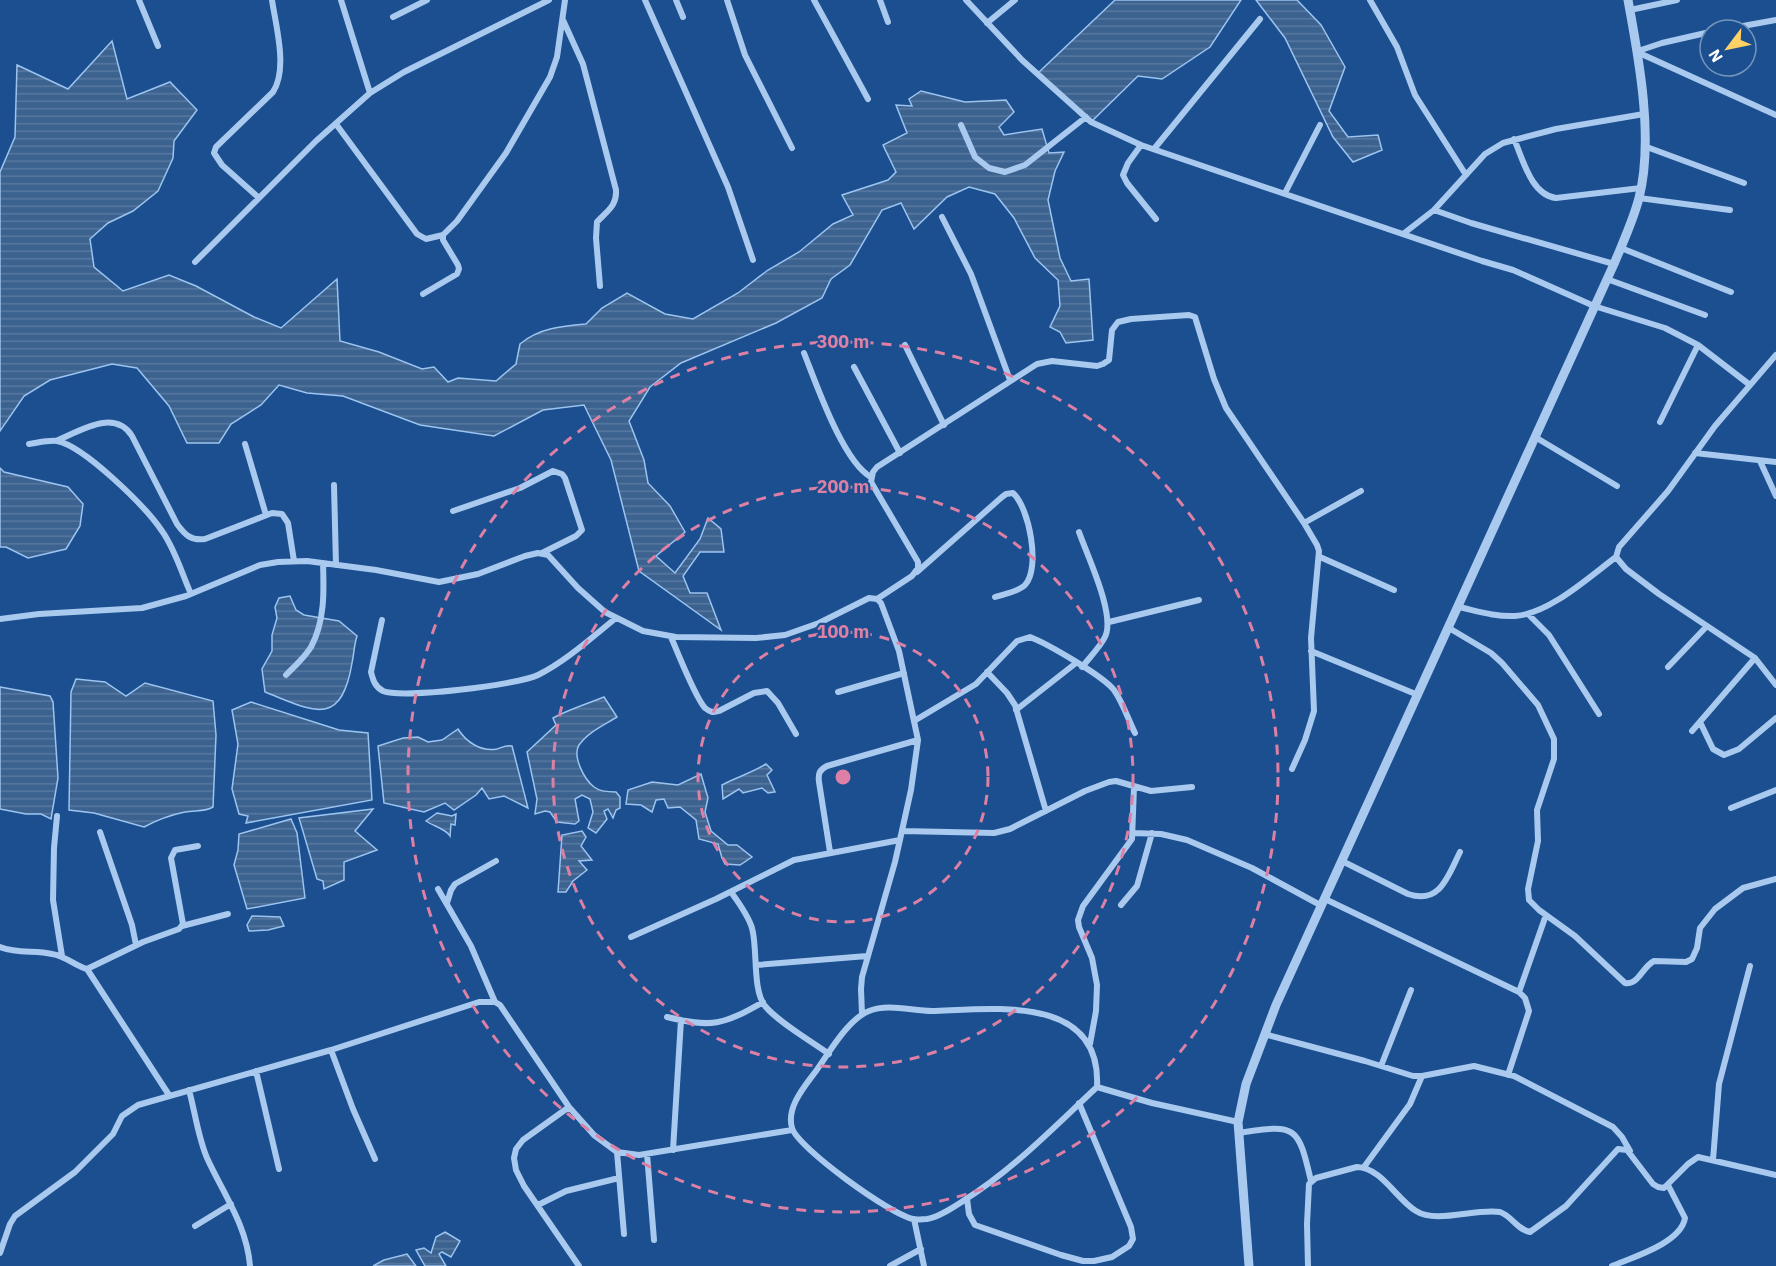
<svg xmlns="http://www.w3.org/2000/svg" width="1776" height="1266" font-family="'IBM Plex Sans',sans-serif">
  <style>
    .water { fill: url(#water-rules); stroke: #9cc4f0; stroke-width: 1.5 }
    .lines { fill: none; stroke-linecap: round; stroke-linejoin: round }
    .minor { stroke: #a9c9ee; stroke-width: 6 }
    .tertiary { stroke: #a9c9ee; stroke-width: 9 }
    .ring { fill: none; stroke: #dd80a5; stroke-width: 3; stroke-dasharray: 10 8 }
    .centre { fill: #dd80a5; stroke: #1b4f8f; stroke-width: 3 }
    .ring-label { font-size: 18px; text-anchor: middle; font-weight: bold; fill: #dd80a5; stroke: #1b4f8f; stroke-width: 4.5; stroke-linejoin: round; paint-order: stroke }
  </style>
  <defs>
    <pattern id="water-rules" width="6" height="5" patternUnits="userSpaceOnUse" patternTransform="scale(1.5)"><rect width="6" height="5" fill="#3c6290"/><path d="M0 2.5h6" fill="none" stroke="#597aa1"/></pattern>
  </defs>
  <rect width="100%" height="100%" fill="#1b4f8f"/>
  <path class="water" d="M1115,0h126l-31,47 -48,32 -24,-3 -46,45 -55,-47z
    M1256,0h41l24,25 24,42 -16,44 19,26 30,-2 4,15 -29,12 -20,-25 -48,-99z
    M112,41l15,58 43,-17 27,28 -23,31 -1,17 -15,33 -25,20 -25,12 -18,16 4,28 29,24 46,-16 27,11 58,31 27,11 56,-49 3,62 39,11 43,17 12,-2 14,15 10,-4 38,3 20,-17 4,-20c19,-16 42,-18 66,-20l16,-16 25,-15 38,21 28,5 45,-26 30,-23 31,-18 34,-28 20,-9 -11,-20 46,-15 8,-8 -13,-27 24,-12 -11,-28 16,1 -3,-7 12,-8 44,11 41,-2 8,12 -15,15 5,8 38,-6 7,24 15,-1 -9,19 -7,29 12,58 11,23 18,-2 4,61 -27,3 -6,-11 -10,-5 10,-21 -2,-26 -23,-22 -21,-40 -19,-24 -26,-7 -22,10 -33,32 -13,-26 -19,7 -32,55 -19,14 -9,19 -46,25 -95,40 -31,24 -21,34 15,39 4,23 22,23 15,26 -29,24 19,17 25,-34 8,-21 13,11 3,23h-24l-17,24 7,17h17l14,37 -82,-59 -28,-111 -27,-55 -41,5 -49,26 -74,-11 -77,-29 -36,-3 -28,-8 -18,20 -30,19 -12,19h-32l-18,-37 -32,-38 -25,-4 -62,16 -26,16 -24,35v-259l15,-35 2,-72 51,24z
    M0,468l4,4 64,15 15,17 -3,22 -14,23 -38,9 -22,-11h-6z
    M290,596l6,14 8,5 35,6 18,15c-3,9 -3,18 -5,27 -11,67 -41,47 -87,29l-3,-23 10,-18v-16l5,-17 -2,-11 4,-9z
    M76,679l29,3 21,14 19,-13 68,18 3,34 -3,72c-8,5 -18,3 -28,5 -15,3 -28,8 -41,15l-50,-14 -25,-3 2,-118z
    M0,687l50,9 3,6 5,76 -7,41 -10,-5h-15l-26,-5z
    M604,697l13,20c-13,8 -29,15 -38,28 -7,11 5,34 15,42 5,4 15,5 22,5l4,5v11l-4,2 -3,8 -5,-9 -4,2 3,8 -11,14 -8,-5 5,-16 -3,-13 -8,-4 -7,4 4,22 -4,3 -18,-2 -7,-10 -5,-1 -10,3 2,-15 -10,-47 29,-27 -3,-7c17,-9 34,-14 51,-21z
    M251,702l88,28 29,3 4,67 -126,23 2,-7 -9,-2 -7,-25 6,-45 -6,-34z
    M458,729c8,13 23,23 39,20 6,-2 8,-4 15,-3l16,62 -24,-12 -15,3 -7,-11 -6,7 -22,15 -9,-7 -21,9 -40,-9 -6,-57 25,-8 15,-1 10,5 14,-2z
    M766,764l6,6 -5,5 8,17 -7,1 -6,-5 -19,5 -4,-4 -16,10 -1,-14c15,-8 30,-12 44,-21z
    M701,774l7,24 -3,14 6,19 17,14h9l15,12 -12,8 -15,-1 -3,-6 -4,-14 -19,-5 -3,-19 -16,-13 -12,1 -4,-9 -8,1 -4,12 -11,-7 -15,-1 2,-14 24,-8 26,3z
    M373,809l-18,22 22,19 -33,12v18l-20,9 -1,-8 -6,-2 -18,-61z
    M437,813l15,3 4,-2 -1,11 -4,-1 -1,12c-4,-7 -17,-10 -24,-15z
    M291,819l6,14 8,65 -58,11 -13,-44 4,-15 1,-16z
    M582,831l4,6 -5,9 11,14 -13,1 8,9 -14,11 -7,11h-8l4,-57z
    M252,916l28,1 4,9 -16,4 -19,1 -2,-6z
    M445,1232l15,9 -9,16 -9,-5 -3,2 7,12h-21l-9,-16 8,-2 7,5 5,-16z
    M407,1254l9,12h-43l11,-6z"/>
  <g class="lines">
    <path class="minor" d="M139,0l19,46
      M341,0l29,93
      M645,0l83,187 25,73
      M676,0l7,17
      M727,0l18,55 47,93
      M814,0l54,99
      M880,0l8,22
      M966,0l56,60 69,62 50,23 341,116 31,9 81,36 71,22 33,17 52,40
      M1370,0l27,47 18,48 51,80
      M1630,10l47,-10
      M393,17l34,-17
      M563,20l20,44 33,126c1,16 -9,21 -19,32l-1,16 4,48
      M987,23l28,-23
      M1721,30l55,-10
      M1638,51l24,-8 48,-11
      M1637,52l139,63
      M336,124l81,110 9,5 17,-4
      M961,125l14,32 14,11 16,4 20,-7 61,-48
      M1514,139c9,20 17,56 42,59l85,-10
      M1141,145l-13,18 -5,12 4,8 29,36
      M1644,146l100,37
      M1154,149l106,-130
      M1285,193l35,-68
      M259,198l-37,-33 -8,-12 2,-6 57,-55c15,-23 3,-65 -1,-92
      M1639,198l91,12
      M1434,210l37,13 143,41
      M942,217l29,57 39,106
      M1403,234l31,-24 51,-56 18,-11 53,-14 88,-15
      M1621,248l110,44
      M195,262l121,-121 54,-48 34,-21 145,-72
      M1607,279l98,36
      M423,294l34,-20 2,-5 -1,-4 -15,-25v-5l14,-14 49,-68 44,-76 7,-20 8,-57
      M905,345l39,80
      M804,353c12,30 39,109 67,124
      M1776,355l-61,71 -47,65 -49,56 -3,10 10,12 33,25 96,64 21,27
      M854,367l46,86
      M1660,422l38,-77
      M1535,437l82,49
      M56,441c24,-10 58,-33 76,-5l45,88c8,11 14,17 28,15l67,-26 10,1 6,9 6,38
      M29,444c8,-1 19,-4 28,-3 27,5 89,66 105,90 13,18 20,43 29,63
      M245,444l21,71
      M1695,453l81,9
      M1760,461l16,35
      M334,485l2,80
      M453,511l67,-23 33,-17 9,3 3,4 17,52 -6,6 -34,17
      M1304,523l57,-32
      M1079,532c8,23 37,83 26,105 -5,10 -15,20 -23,30
      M1320,557l74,33
      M917,572l85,-75 4,-3 7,-1c16,14 28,75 12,92 -7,7 -21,9 -30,12
      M877,599l35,-23 6,-8v-6l-47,-80 2,-10 4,-5 160,-103 15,-3 45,5 6,-2 6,-4 3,-30 6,-8 13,-3 58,-4 6,2 19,62 12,29 78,115 13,22 2,6 -8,87 3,73 -9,29 -13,29
      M1459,607c18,4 37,10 56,9 34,-2 74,-39 101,-59
      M1528,614l21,21 50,79
      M0,619l39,-5 103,-6 44,-12 74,-31 18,-3 29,-1 69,9 63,12 39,-8 47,-18 13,-3 10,2 30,33 27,24 38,19 33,6 80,1 29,-3 34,-12 50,-25 8,1 4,4 18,48 19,89 -7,50 -16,72 -33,115 -1,12 1,25
      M382,620l-11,52c2,8 4,15 12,19 19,8 134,-6 155,-16 28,-14 53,-37 78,-57
      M1109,622l90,-22
      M1449,628l42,25 11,10 36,42 16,34v20l-17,51 1,31 -10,48 1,11 10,10 36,26 50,47c14,2 17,-16 29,-22l32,1 6,-3 5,-11 3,-20 15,-19 28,-21 33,-9
      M671,637c7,16 24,60 34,71 5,4 8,5 14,3l35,-18 13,-2 11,12 18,31
      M1311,651l107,44
      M1668,667l39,-41
      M987,672l20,21 8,12 31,106
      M286,675c8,-8 19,-18 25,-28 14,-26 13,-56 12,-84
      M838,692l66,-19
      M1016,710l60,-47
      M914,721l62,-37 41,-43 13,-4c18,7 73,39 84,53 9,13 14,29 21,43
      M1700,722l13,27 11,6 15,-6 37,-31
      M1692,731l63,-73
      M1731,808l45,-18
      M57,816l-3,32 -1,52 9,56
      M902,831l92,2 16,-4 75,-38 24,-9 7,-1 35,10 41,-4
      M100,832l32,93 4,20
      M1133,833l28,1 26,6 65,28 70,38
      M830,852l-11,-70c-1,-8 0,-12 8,-16l91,-26
      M1342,861l66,33c32,11 40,-18 52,-42
      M438,889l33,57 24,56
      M731,892c8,11 17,23 21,36 6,22 0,61 13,78 13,16 46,35 64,48
      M1325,899l194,93 6,6 4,13 -21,64
      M447,903l4,-13 4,-6 41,-23
      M1121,905l16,-19 15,-53
      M182,926l46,-12
      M631,937l85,-38 78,-39 106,-20
      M0,947c17,7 35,3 52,7 14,2 23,12 35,15l56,-27 36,-13 4,-5 -12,-66 4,-8 23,-4
      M757,965l110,-9
      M87,969l82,126
      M1519,992l27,-77
      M667,1017c45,11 56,8 96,-15
      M1264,1034l101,27 48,15h9l52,-10 40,10 99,51 9,10 8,14
      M1090,1044l6,-33 1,-26 -5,-27 -13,-31 -1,-7 5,-14 49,-67 2,-52
      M331,1050l22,59 22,50
      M1381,1066l30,-76
      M256,1071l23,98
      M1097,1087c5,-93 -103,-78 -165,-76 -20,0 -44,-8 -63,0 -21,8 -40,42 -53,60 -11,15 -30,36 -24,57 6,20 99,87 121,91 4,1 10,0 14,0 12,-2 25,-11 36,-18 50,-31 91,-74 134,-114l55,16 86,19
      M189,1090c6,22 9,47 18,68 16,35 40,68 43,108
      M569,1107l-46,33 -7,9 -2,9 2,12 8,16 55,80
      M1239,1133c57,-9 59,-8 72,48
      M673,1150l8,-130
      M617,1152l7,82
      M647,1154l7,86
      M1713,1160l6,-76 31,-118
      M1364,1167l46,-63 12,-28
      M967,1199l2,15 6,11 86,30 22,6h11l18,-4 17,-11 4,-7 -2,-12 -52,-124
      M538,1205l28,-14 53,-13
      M914,1219l10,47
      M195,1226l36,-22
      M0,1253l10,-29 5,-8 60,-44 38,-38 9,-18 16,-11 193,-55 148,-48h16l5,3 69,102 25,28 23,17 22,3 153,-25
      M890,1266l31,-17
      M1308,1266l-1,-42 2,-40 7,-6 41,-11c25,1 39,32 59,44 20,13 60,-3 84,1 12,4 16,17 30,20l36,-26 52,-57 9,1 26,34 5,3 6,1 24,-24 10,-7 78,18
      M1612,1266c21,-9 69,-23 73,-48l-17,-33"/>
    <path class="tertiary" d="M1249,1266l-11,-144 8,-38 30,-79 338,-741c9,-22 19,-43 25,-66 15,-59 0,-139 -11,-198"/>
  </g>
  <g class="ring">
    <circle cx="843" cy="777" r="145"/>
    <circle cx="843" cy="777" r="290"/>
    <circle cx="843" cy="777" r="435"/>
  </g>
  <circle cx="843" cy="777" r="9" class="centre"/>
  <g class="ring-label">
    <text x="843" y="348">300 m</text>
    <text x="843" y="493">200 m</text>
    <text x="843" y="638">100 m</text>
  </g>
  <g transform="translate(1728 48) rotate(238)"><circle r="28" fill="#1b4f8f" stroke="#7695bc" stroke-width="1.5"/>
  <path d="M0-4.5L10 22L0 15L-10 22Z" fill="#ffd166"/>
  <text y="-9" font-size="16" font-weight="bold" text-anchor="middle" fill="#ffffff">N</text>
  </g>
</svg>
